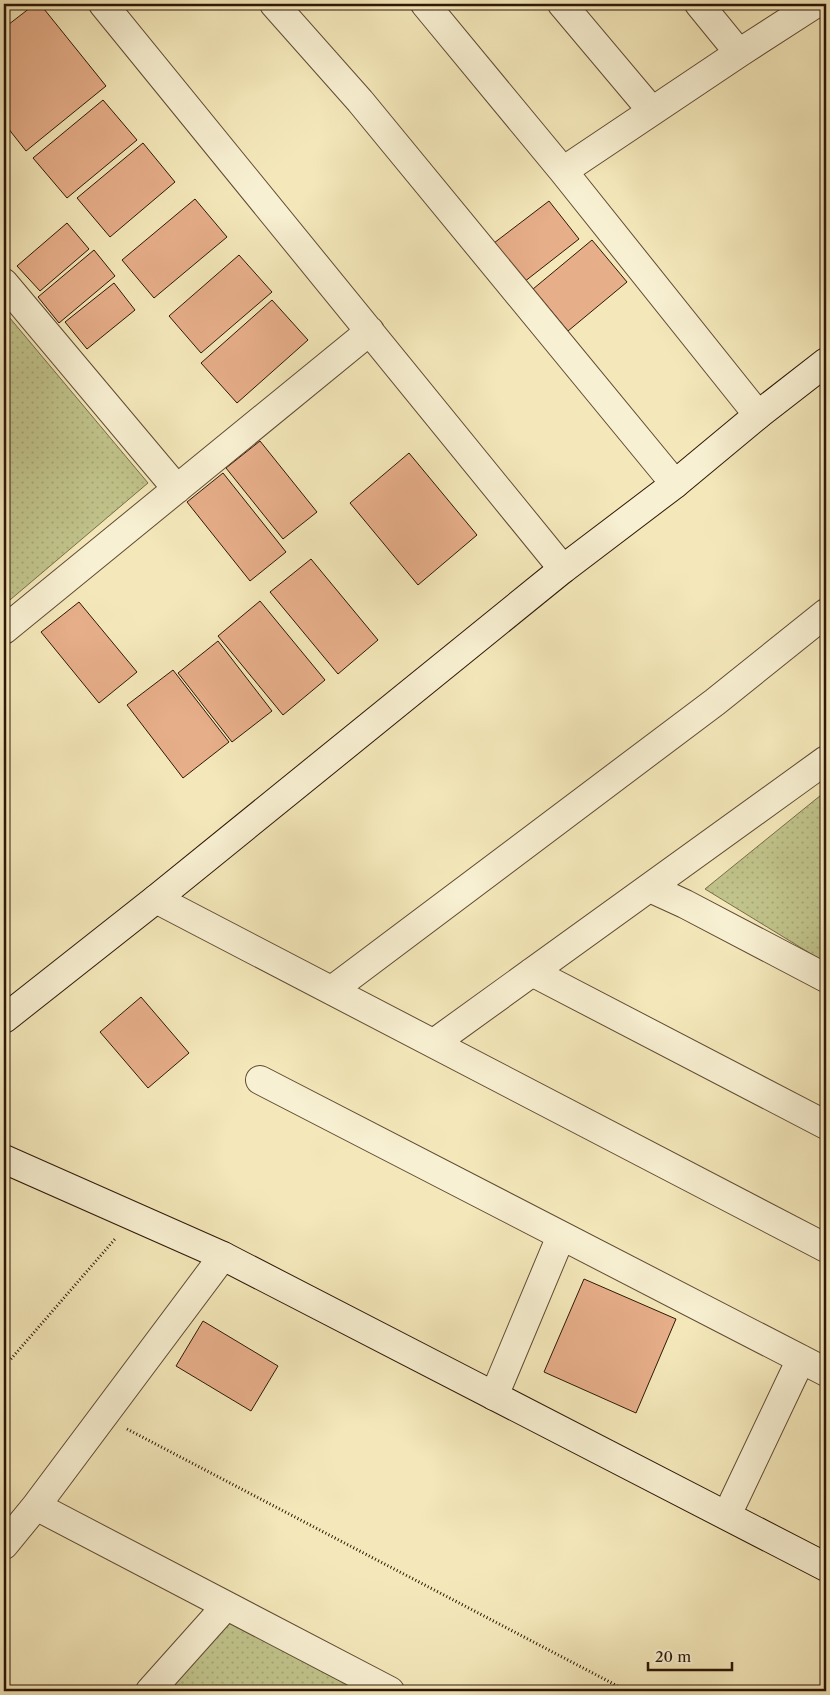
<svg xmlns="http://www.w3.org/2000/svg" width="830" height="1695" font-family="'Libre Caslon Text',serif">
  <style>
    .green { fill: url(#green-dots); stroke: #786e49 }
    .building { fill: #e6ae89; stroke: #2e1706 }
    .lines { fill: none; stroke-linecap: round; stroke-linejoin: round }
    .street-casing { stroke: #604b33; stroke-width: 30 }
    .secondary-casing { stroke: #2e1706; stroke-width: 30 }
    .path { stroke: #2e1706; stroke-width: 3; stroke-dasharray: 1 2.5; stroke-linecap: butt }
    .street { stroke: #f8f0d2; stroke-width: 28 }
    .secondary { stroke: #f8f0d2; stroke-width: 28 }
  </style>
  <defs>
    <pattern id="green-dots" width="8" height="8" patternUnits="userSpaceOnUse" patternTransform="scale(1.25)"><rect width="8" height="8" fill="#c1c48c"/><path d="M2 2h.1M6 6h.1" fill="none" stroke="#a6a877" stroke-width="1.8" stroke-linecap="round"/></pattern>
  </defs>
  <rect width="100%" height="100%" fill="#f4e8ba"/>
  <filter id="stains"><feTurbulence type="fractalNoise" baseFrequency=".004" numOctaves="4"/><feColorMatrix values="0 0 0 0 .2 0 0 0 0 .09 0 0 0 0 .02 0 0 0 .5 -.17"/></filter>
  <radialGradient id="worn" r=".72"><stop offset=".6" stop-color="#630" stop-opacity="0"/><stop offset="1" stop-color="#630" stop-opacity=".3"/></radialGradient>
  <path class="green" d="M4,311l144,172 -144,122z
    M826,791v172l-121,-74z
    M228,1613l134,78h-198z"/>
  <path class="building" d="M35,4h5l66,82 -80,65 -22,-28v-95z
    M103,100l34,40 -70,58 -34,-40z
    M143,143l32,39 -65,55 -33,-39z
    M195,199l32,38 -73,61 -32,-38z
    M549,201l30,38 -55,43 -30,-39z
    M67,223l22,26 -49,42 -23,-25z
    M592,240l35,42 -59,49 -35,-42z
    M94,250l21,26 -56,47 -21,-26z
    M239,255l33,37 -71,61 -32,-37z
    M114,283l21,27 -48,39 -22,-27z
    M272,300l36,40 -71,63 -36,-40z
    M260,441l57,71 -34,27 -57,-71z
    M409,453l68,82 -59,50 -68,-82z
    M223,473l63,79 -36,29 -63,-79z
    M311,559l67,81 -40,34 -68,-82z
    M260,601l65,79 -42,35 -65,-79z
    M79,602l58,70 -38,31 -58,-71z
    M218,641l54,70 -40,31 -54,-69z
    M173,670l56,72 -46,36 -56,-73z
    M141,997l48,56 -41,35 -48,-56z
    M584,1279l92,40 -40,94 -92,-41z
    M203,1321l75,45 -27,45 -75,-45z"/>
  <g class="lines">
    <g class="street-casing">
      <path id="street" d="M103,4l460,565
        M274,4l86,97 315,383
        M425,4l138,167 195,244
        M562,4l90,107
        M699,4l40,49
        M563,171l176,-118 76,-49
        M4,283l173,206
        M4,630l366,-299
        M650,888l35,16 141,74
        M156,899l670,349
        M532,972l294,153
        M332,990l383,-288 111,-89
        M434,1043l392,-283
        M260,1080l566,292
        M494,1396l67,-160
        M36,1506l354,185
        M727,1515l74,-156
        M4,1545l32,-39 187,-250
        M150,1691l76,-85"/>
    </g>
    <g class="secondary-casing">
      <path id="secondary" d="M4,1019l152,-120 407,-330 112,-85 83,-69 68,-53
        M4,1159l219,97 603,311"/>
    </g>
    <path class="path" d="M4,1367l111,-128
      M127,1429l500,262"/>
    <use href="#street" class="street"/>
    <use href="#secondary" class="secondary"/>
  </g>
  <rect width="830" height="1695" fill="none" stroke="#f4e8ba" stroke-width="20"/>
  <rect x="5" y="5" width="820" height="1685" fill="none" stroke="#2e1706" stroke-width="2.5"/>
  <rect x="10" y="10" width="810" height="1675" fill="none" stroke="#2e1706"/>
  <path d="M648 1662v8h84v-8" fill="none" stroke="#2e1706" stroke-width="2.5"/>
  <text x="655" y="1662" font-size="15" fill="#2e1706" stroke="#f8f0d2" stroke-width="4" paint-order="stroke">20 m</text>
  <rect width="100%" height="100%" filter="url(#stains)"/>
  <rect width="100%" height="100%" fill="url(#worn)"/>
</svg>
